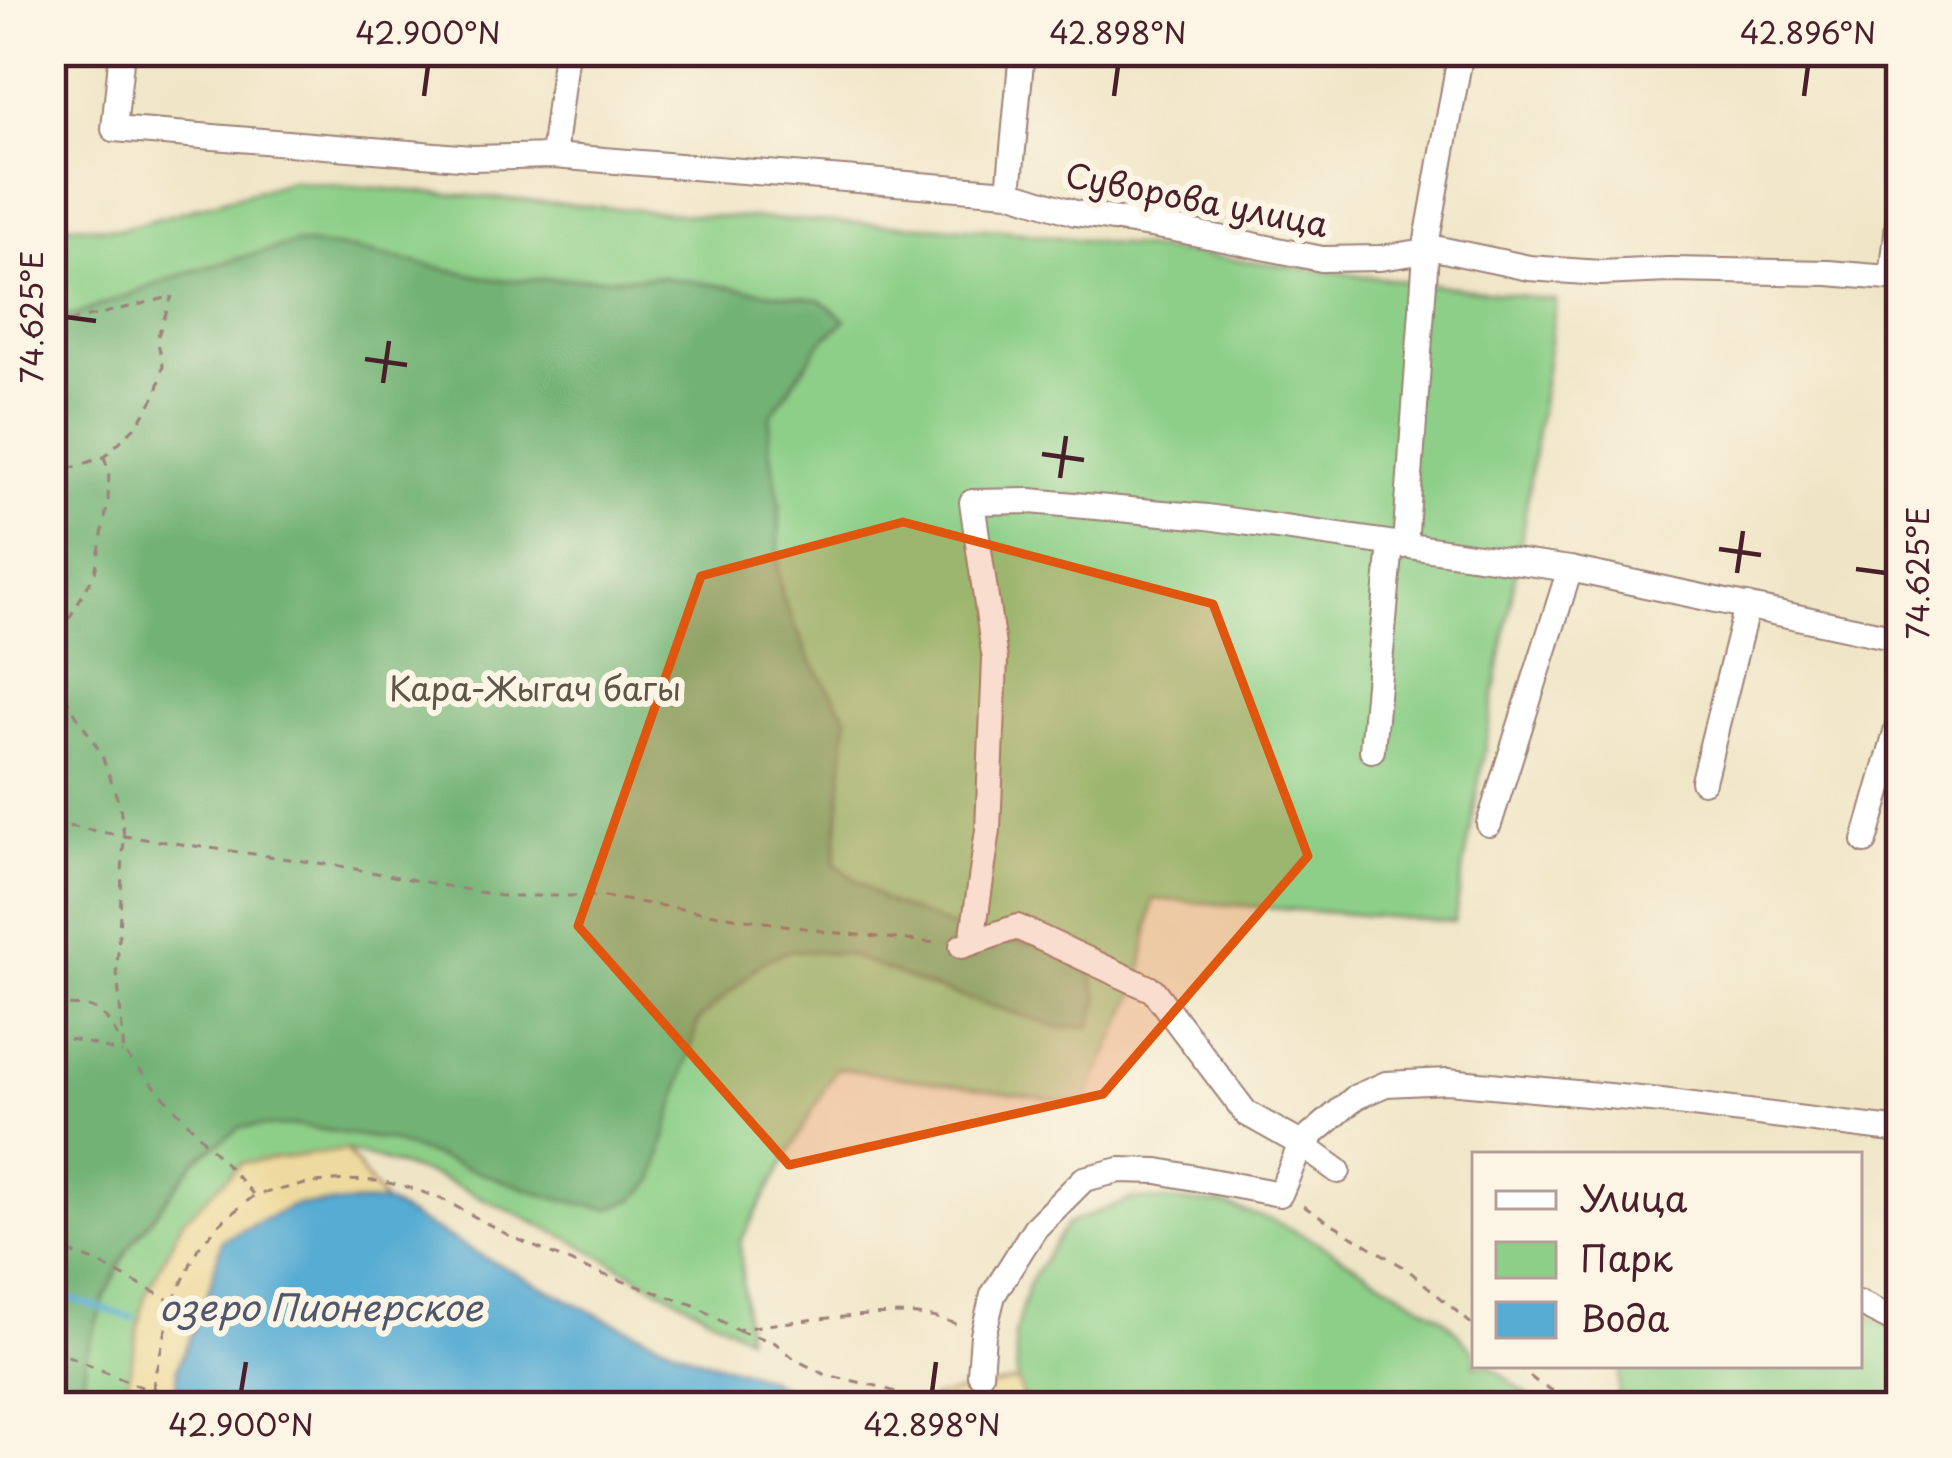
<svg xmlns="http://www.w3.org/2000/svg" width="1952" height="1458" font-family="'Playpen Sans',sans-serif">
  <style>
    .green { fill: #8dcf88; stroke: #6c775a; stroke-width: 3 }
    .forest { fill: #72b274; stroke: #5e6850; stroke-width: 3 }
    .sand { fill: #eeda9e; stroke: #9c7c64; stroke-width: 3 }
    .water { fill: #57acd3; stroke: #50667f; stroke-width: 3 }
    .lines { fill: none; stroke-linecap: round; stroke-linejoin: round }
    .stream { stroke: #57acd3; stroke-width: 6 }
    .service-casing { stroke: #9c8278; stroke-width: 16 }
    .minor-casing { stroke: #9c8278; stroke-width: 28 }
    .path { stroke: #9c8278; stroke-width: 3; stroke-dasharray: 9 9; stroke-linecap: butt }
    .service { stroke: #fff; stroke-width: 12 }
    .minor { stroke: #fff; stroke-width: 24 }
    .marked { fill: #e0560e; fill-opacity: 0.2; stroke: #e0560e; stroke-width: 9; stroke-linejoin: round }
    .ticks { fill: none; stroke: #4a1f2b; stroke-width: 4.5 }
    .labels { text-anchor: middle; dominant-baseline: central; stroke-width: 12; stroke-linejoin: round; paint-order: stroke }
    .street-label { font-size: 33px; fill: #4a1f2b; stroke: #fcf5e5 }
    .park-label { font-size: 33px; fill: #5e5447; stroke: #fcf5e5 }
    .water-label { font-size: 36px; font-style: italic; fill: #4f576e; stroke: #fcf5e5 }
    .neatline { fill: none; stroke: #4a1f2b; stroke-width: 4.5 }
    .ticks-label { font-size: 30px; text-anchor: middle; fill: #4a1f2b }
  </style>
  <rect width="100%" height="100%" fill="#fcf5e5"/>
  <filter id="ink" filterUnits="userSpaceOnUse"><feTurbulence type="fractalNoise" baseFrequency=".00833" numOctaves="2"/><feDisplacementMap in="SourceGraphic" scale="24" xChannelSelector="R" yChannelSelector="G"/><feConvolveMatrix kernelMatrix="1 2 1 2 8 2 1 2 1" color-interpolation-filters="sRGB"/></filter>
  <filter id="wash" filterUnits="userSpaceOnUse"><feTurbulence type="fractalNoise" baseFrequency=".004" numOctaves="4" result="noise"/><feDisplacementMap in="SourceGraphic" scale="48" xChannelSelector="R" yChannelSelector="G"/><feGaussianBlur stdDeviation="2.7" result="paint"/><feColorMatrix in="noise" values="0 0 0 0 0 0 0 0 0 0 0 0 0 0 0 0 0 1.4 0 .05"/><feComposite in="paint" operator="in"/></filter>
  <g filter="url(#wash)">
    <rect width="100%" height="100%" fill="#efe5c6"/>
    <path class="green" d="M292,181l417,35 294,14 553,70 -37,254 -65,368 -301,-23 -13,85 -56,120 -248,-36 -96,174 6,94 -170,-94 -138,-65 -92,-27 -163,70 -38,76 -21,102 3,9h-76v-1184l69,6z
      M1132,1199l89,5 53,17 43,21 125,75 33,35v13h14l54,42h-517l-9,-26 -2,-47 14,-51 38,-59z
      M1859,1312l42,21v74h-284l3,-35 5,-7h234z"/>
    <path class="forest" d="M295,243l57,6 146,31 164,-3 159,23 25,20 -24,21 -51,74 -2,28 11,62 -2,66 5,27 26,59 38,60 -12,147 50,37 88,34 88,14 30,24 8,26 -8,27 -29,2 -135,-42 -79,-31 -57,-5 -26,10 -67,61 -44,160 -19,18 -26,10 -56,-11 -166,-58 -89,-14 -57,1 -45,33 -68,89 -23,48 -18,53 -7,57h-29v-1091l25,-1 110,-42z"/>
    <path class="sand" d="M346,1150l38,52 -89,3 -72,35 -16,58 -29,68 -2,41h-49l-3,-9 21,-102 38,-76 59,-57z
      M1017,1381l9,26h-99l5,-10z"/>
    <path class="water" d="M384,1202l102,56 116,59 96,41 69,20 44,29h-635l2,-41 29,-68 15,-58 73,-35z"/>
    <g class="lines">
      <path class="stream" d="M51,1293l82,25"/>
    </g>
  </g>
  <g filter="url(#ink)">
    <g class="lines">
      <g class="service-casing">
        <path id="service" d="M980,1374l9,33"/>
      </g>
      <g class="minor-casing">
        <path id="minor" d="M122,51l-8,78 358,29 81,-2 456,36 66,21 100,16 147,30 58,-1 59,-9 90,19 71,5 69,-3 159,3 73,6
          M553,156l13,-105
          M1009,192l13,-141
          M1892,279l9,-83
          M1405,546l22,-306 34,-189
          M1372,750l19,-206
          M1703,781l44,-175
          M1489,824l81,-255 331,70
          M1865,841l36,-126
          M973,935l15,-105 7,-170 -23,-158 58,-1 177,16 363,52
          M962,946l55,-19 136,63 93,123 55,31 37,27
          M1859,1303l42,21
          M980,1374l3,-39 10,-40 42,-67 49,-49 36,-9 38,1 122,23 21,-50 55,-47 30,-13 62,-3 213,20 240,30"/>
      </g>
      <path class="path" d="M51,326l119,-29
        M104,457l5,14 -1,31 -13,71 -37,65 -3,28 11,33 35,54 19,53 4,30 -7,134 7,83
        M51,475l53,-18 34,-33 19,-31 6,-27 -6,-28 15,-42
        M51,823l73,13 215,30 161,30h99l230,36 108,11
        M51,1006c43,-3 54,1 71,41
        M51,1041c23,-7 48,7 71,12
        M126,1055l127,139
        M1303,1206l104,63 68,58
        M51,1246l41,14 79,41
        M738,1331l36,11 22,18 30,15 51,11 34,11 18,10
        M51,1349l100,42
        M1516,1365l21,17 45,25
        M152,1407l2,-29 19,-76 25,-54 22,-25 35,-28 51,-11 38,-4 36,1 31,7 33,12 64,35 73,32 113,38 42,25c32,-6 61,-9 93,-12 44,-3 88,-10 130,7"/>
      <use href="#service" class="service"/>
      <use href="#minor" class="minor"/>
    </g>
  </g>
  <path class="marked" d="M903,522l310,82 95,252 -205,238 -314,71 -211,-239 123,-350z"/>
  <path class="ticks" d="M424,96l4,-30M1114,96l4,-30M1804,96l4,-30M66,317l30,4M365,359l42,6M383,383l6,-42M1042,454l42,6M1060,478l6,-42M1719,549l42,6M1856,569l30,4M1737,573l6,-42M241,1392l5,-30M932,1392l4,-30"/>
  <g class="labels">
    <g class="street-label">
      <text transform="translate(1197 198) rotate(11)">Суворова улица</text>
    </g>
    <g class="park-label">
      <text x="535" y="687">Кара-Жыгач багы</text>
    </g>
    <g class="water-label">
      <text x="321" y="1306">озеро Пионерское</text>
    </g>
  </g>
  <rect width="1952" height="1458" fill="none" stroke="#fcf5e5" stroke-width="132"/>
  <rect x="1472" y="1152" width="390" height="216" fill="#fcf5e5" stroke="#b59f9b" stroke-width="3"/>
  <rect x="1496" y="1191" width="60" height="18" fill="#ffffff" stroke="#b59f9b" stroke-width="3"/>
  <text x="1580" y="1212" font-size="36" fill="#4a1f2b">Улица</text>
  <rect x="1496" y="1242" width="60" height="36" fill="#8dcf88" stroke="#b59f9b" stroke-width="3"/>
  <text x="1580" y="1272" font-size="36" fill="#4a1f2b">Парк</text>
  <rect x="1496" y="1302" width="60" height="36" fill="#57acd3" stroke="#b59f9b" stroke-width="3"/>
  <text x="1580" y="1332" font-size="36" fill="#4a1f2b">Вода</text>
  <rect x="66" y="66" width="1820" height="1326" class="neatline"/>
  <g class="ticks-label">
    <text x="428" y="44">42.900°N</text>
    <text x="1118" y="44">42.898°N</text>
    <text x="1808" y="44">42.896°N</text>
    <text transform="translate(33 317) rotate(-90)" y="10">74.625°E</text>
    <text transform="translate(1919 573) rotate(-90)" y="10">74.625°E</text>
    <text x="241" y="1436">42.900°N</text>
    <text x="932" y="1436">42.898°N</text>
  </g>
</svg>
